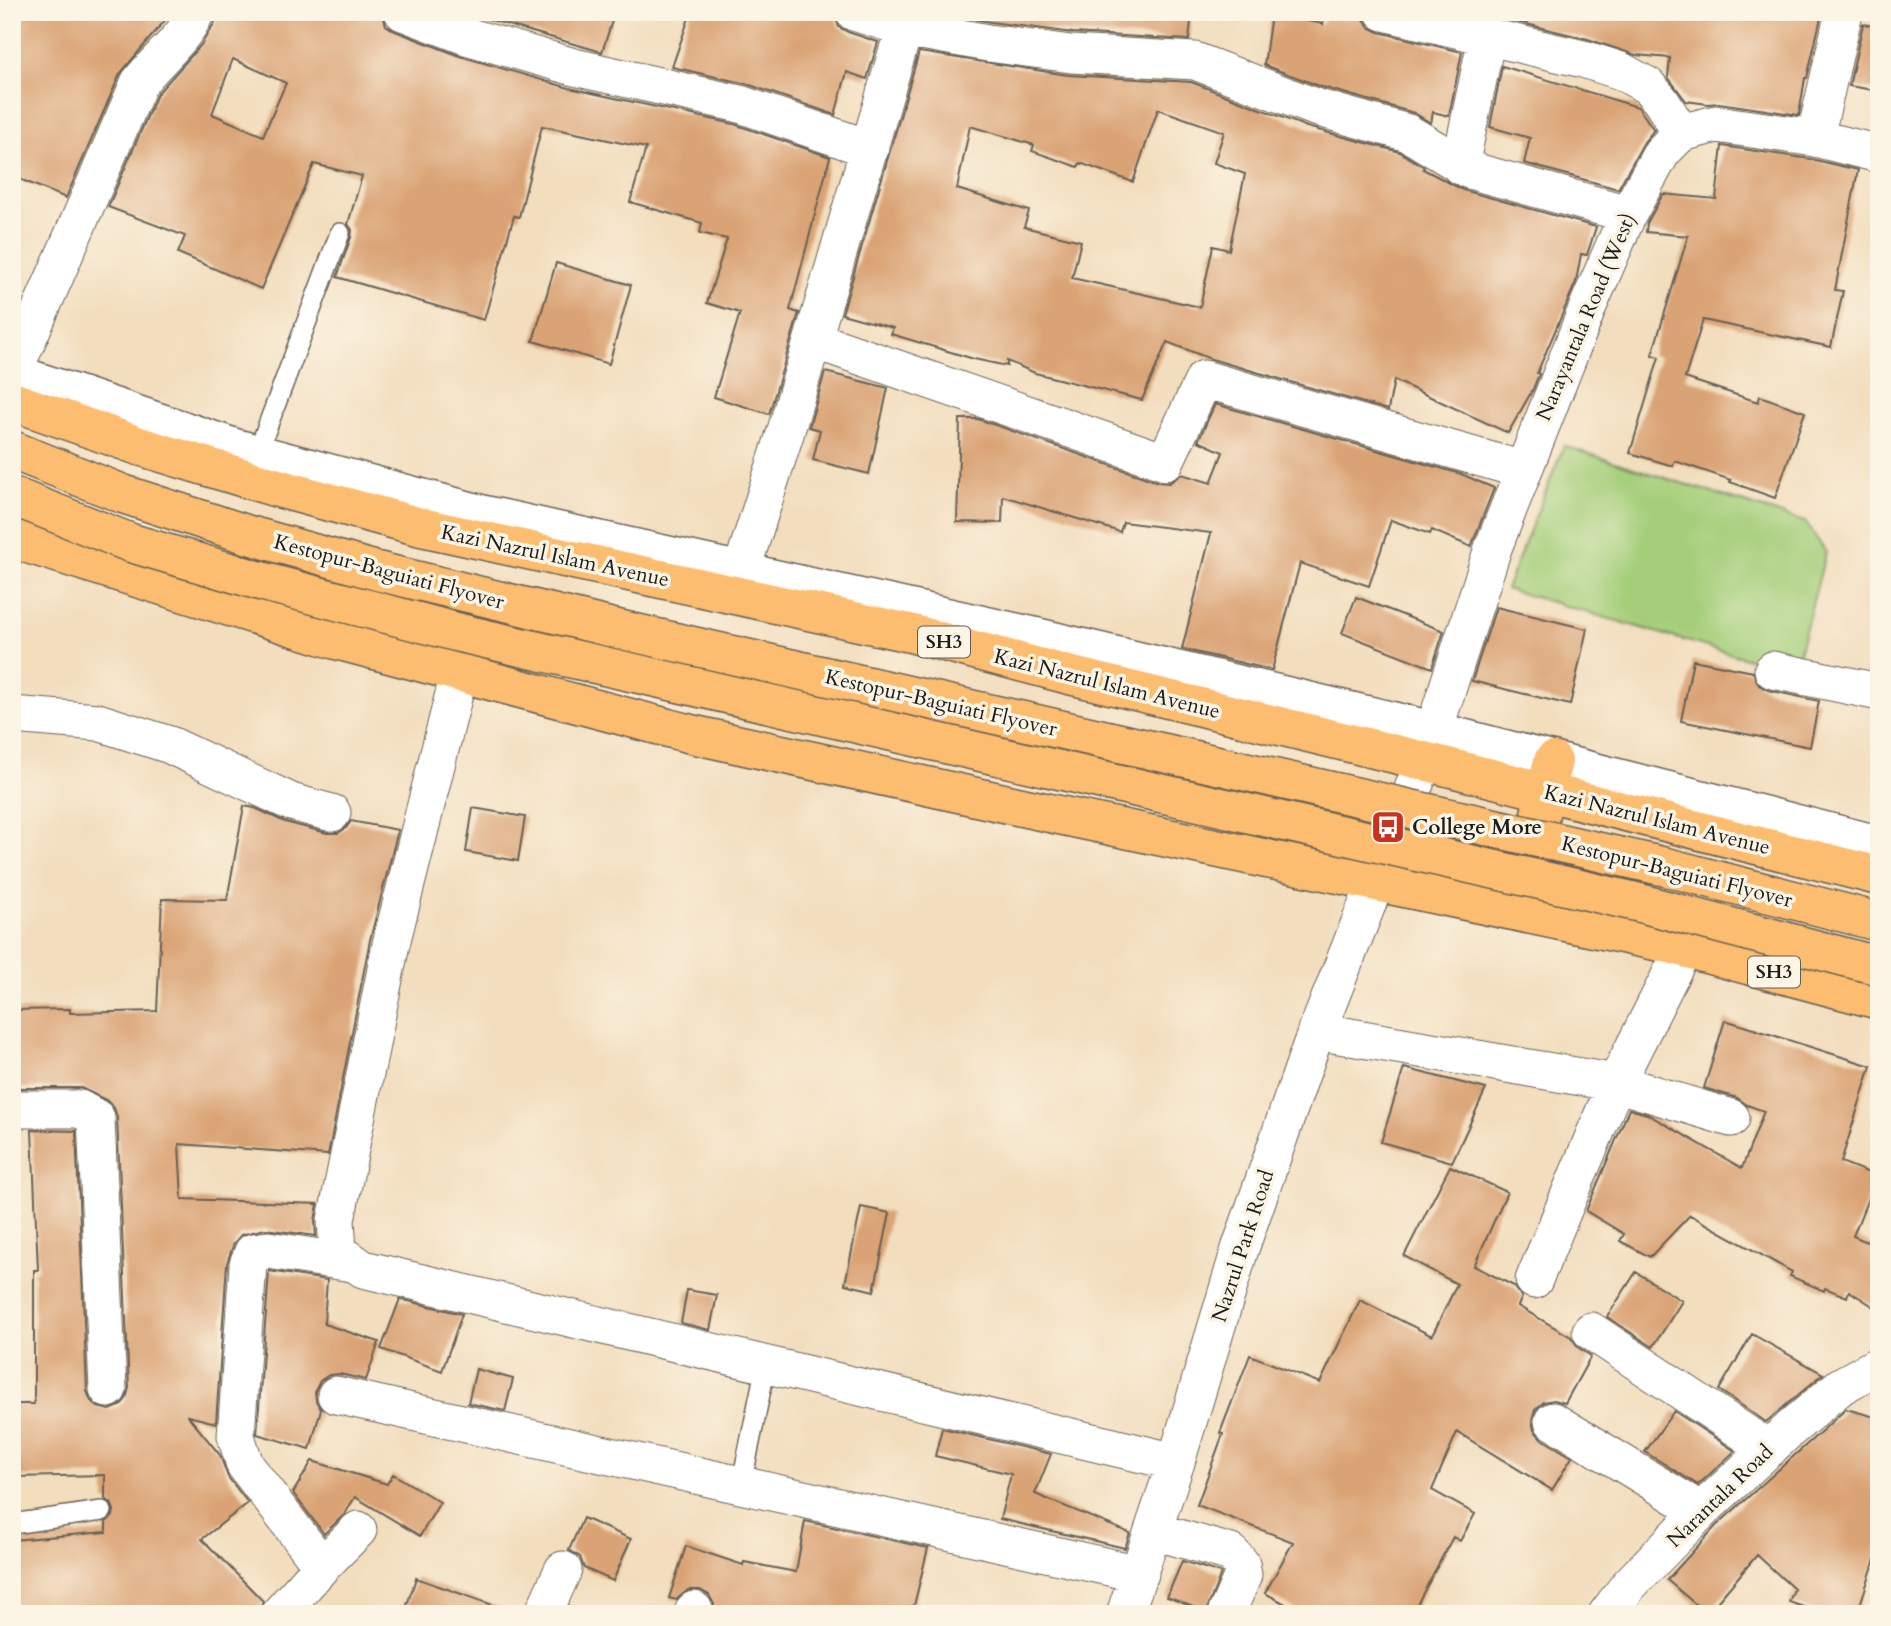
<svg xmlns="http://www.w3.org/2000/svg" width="1891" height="1626" font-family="Cardo,serif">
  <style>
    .green { fill: #a4ce79; stroke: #60754a; stroke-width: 2 }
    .building { fill: #daa374; fill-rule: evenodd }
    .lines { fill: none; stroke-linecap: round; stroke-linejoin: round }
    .service-casing { stroke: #676054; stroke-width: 22 }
    .minor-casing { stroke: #676054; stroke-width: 39 }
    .tertiary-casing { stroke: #676054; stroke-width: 41 }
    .primary-casing { stroke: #676054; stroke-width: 41 }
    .service { stroke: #fff; stroke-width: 19 }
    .minor { stroke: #fff; stroke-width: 37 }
    .tertiary { stroke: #fff; stroke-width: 38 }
    .primary { stroke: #fcbd6f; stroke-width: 38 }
    .primary-bridge-casing { stroke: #676054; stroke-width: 41; stroke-linecap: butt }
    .primary-bridge { stroke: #fcbd6f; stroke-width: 38 }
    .labels { text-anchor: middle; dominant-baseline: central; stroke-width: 7; stroke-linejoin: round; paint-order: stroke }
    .shield { fill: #fcf5e5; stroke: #5f5d58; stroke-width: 2 }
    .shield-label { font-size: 19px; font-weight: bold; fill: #1c1c1c }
    .street-label { font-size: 21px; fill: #1c1c1c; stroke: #fcf5e5 }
    .poi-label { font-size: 21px; font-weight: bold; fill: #1c1c1c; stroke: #fcf5e5; text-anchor: start }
  </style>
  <rect width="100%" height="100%" fill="#fcf5e5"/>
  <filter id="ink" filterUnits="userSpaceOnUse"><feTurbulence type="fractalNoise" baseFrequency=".0143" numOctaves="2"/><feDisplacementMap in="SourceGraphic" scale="14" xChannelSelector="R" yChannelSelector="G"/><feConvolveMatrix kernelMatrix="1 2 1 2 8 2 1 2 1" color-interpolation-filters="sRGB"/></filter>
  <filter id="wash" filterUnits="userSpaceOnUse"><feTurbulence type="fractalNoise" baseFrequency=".00686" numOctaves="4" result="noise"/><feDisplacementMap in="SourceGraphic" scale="28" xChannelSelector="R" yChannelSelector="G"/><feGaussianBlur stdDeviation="1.57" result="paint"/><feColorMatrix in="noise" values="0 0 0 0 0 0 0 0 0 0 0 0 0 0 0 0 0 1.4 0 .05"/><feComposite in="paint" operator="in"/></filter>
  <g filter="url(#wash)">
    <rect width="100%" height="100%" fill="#f2ddbd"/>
    <path class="green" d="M1564,446l241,76 21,30 -32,120 -288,-83z"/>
    <g id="blocks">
      <path class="building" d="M12,12h160l-52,62 -54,124 -54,-22z
        M217,12h165l4,13 9,6 65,25 109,32 165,36 96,33 -40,153 9,3 -30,101 -55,-17 26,-84 -33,-10 20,-64 -27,-6 2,-10 -72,-21 16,-54 -104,-22 -23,91 -5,-1 -30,104 -147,-43 14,-40 1,-7 -4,-6 14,-48 -48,-12 -53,125 -83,-36 7,-17 -77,-29 49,-113 44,-49 14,-23zM233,59l53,24 -23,53 -51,-22z
        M463,12h152l-13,40z
        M691,12h143l5,15 9,5 30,10 -11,37 -20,-7 -12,43 -88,-31 -75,-17z
        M947,12h245l-3,28 -116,-7 -82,-11 -44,-8z
        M1325,12h39v7l5,8 10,5 83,20 -13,64 -16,-4 -2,11 -17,-10 -92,-26 -58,-22 7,-51 52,10z
        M1476,12h314l31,5 -14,61h-2l-6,37 -80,-12 -11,1 -22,-3 -18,-24 2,-19 -35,-3 -47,-16z
        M1863,24l16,3v64l-30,-5z
        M919,52l149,23 123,7 116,45 93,25 24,15 -1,2 40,21 133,37 -9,28 -6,-1 -5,28 -39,91 2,1 -6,15 -25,44 -114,-53 -6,30 -177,-51 -44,-17 -25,58 -107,-27 -28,-12v5l-33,-7 -83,-25 2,-6 -51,-14zM1158,109l66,23 -10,31 31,11 -16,76 -16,-4 -13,61 -128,-29 9,-37 -57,-14 5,-16 -72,-22 13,-63 64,19 -2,6 46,16 2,-4 53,19z
        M1502,66l136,41 16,23 -10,12 -26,47 -94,-26 6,-25 -40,-11z
        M1722,146l89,13 47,11 -23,120 8,1 -12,56 -128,-27 -18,58 73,24 2,-6 45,16 -30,86 -45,-16 1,-2 -56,-19 -2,5 -43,-13 29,-96 -7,-2 36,-119 -42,-4 1,-9 16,-29 53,5z
        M556,263l75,22 -22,79 -76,-23z
        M825,372l63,16 -19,86 -56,-14 7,-30 -11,-3z
        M1215,404l246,70 33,14 -23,59 -39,-17 -2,4 -39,-14 -22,66 -69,-23 -28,107 -90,-21 29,-116 -88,-11 -3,10 -117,-36 -1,27 -45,-1 3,-103h18l180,63 11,1 13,-9 29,9 12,-31 -25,-11z
        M1356,597l88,34 -12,37 -90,-35z
        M1496,607l91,22 -17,76 -98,-24z
        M1693,660l60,12 6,13 9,5 51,11 -9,46 -129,-26z
        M244,806l11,2 30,14 42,11h11l8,-5 5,-7 47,9 -28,110 -42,215 -149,-11 3,55 136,5 -3,17 1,15 -51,-7 -24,6 -7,8 -7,20 -11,160 -28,-7 32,39 8,22 20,26 -46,36 61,62 -4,13h-247v-74l94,-8v-10l7,-6 1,-6 -3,-7 -6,-4v-24l-93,2v-73h22v-134h4l-6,-140 44,1 11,260 4,10 7,6 12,3 10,-4 6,-7 3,-11 -12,-271 -3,-9 -8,-8 -25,-12h-69v-78l58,-1v4l87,-2 5,-112 65,1z
        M473,808l52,9 -7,44 -52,-9z
        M1725,1020l146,46 -30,96 36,14 -24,60 26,11v63l-30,-19 -2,6 -22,-9 -1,3 -34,-15 2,-4 -102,-57 -40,42 -30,-16 4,-7 -38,-23 43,-102 18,5 95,54 22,-57 -17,-6 -10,-7 -33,-10z
        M1404,1068l82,21 -34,73 -71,-20z
        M1450,1166l57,26 -33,74 40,20 8,11 -4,9 53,31 8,11 12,8 -26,47 -11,-3 -10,2 -9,8 -3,10 2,10 8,9 30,18 -20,33 -95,-58 -25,58 43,24 -15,27 -7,-4 -41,77h-108l-39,-21 28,-51 -96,-37 26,-71 -3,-1 30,-78 70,28 40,-83 72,36 25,-52 -53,-28z
        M861,1207l29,6 -16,78 -29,-7z
        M269,1271l58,9 -3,44 55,18 -13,38 -26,-6 -11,1 -9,6 -5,10 1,10 5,8 -11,40 -53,-15z
        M1636,1272l46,29 -29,46 -46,-30z
        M687,1290l30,5 -7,35 -29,-7z
        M400,1299l62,15 -20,57 -61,-22z
        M1752,1334l71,40 -57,48 -47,-32z
        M476,1369l37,10 -8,32 -37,-8z
        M1846,1409l33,9v129l-22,67h-33l-35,-12 5,-13 -37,-34 -50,59 -40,-34 49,-54z
        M1674,1411l61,40 -37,34 -53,-33z
        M942,1428l109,26 -16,40 95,39 -5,15 -125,-29 11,-45 -76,-18z
        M312,1461l75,23 6,-10 47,28 -20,34 -65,-39 -10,17 -21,20 -31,-41z
        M583,1518l48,21 -18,42 -29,-13 -4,-11 -11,-7z
        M805,1521l123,27 -16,66h-195l-3,-1v-9l-5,-9 -9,-5h-12l-12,10 -7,-2 17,-52 57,19 1,-3 52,10z
        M1182,1561l39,12 -15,39 -39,-15z
        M416,1578l91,32v4h-103z"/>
    </g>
  </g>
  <g filter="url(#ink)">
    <use href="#blocks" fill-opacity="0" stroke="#676054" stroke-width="2"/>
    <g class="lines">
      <g class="service-casing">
        <path id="service" d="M257,454l83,-221
          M741,1486l25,-121
          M12,1524l90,-13"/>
      </g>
      <g class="minor-casing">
        <path id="minor" d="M403,12l63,24 108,31 166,37 130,45
          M854,12l51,16 83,15 83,11 124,7 120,46 93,26 61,37 159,44
          M1384,12l199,47 38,12 27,15 13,15 20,32
          M1815,138l64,16
          M1460,166l27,-129
          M814,340l351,122 39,-83 319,91
          M13,373l126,-290c19,-25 44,-42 57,-71
          M741,572l44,-138 124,-422
          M1773,670l106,22
          M459,674l-68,270 -55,276 2,31 25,18 813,193
          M12,715l86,7 72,23 121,57 41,11
          M1316,1031l300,52 115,35
          M12,1109h68l16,9 12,271
          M1534,1280l82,-197 68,-135
          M1591,1331l178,118
          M336,1395l804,179
          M1553,1421l148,90
          M1154,1531l77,22 10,11 2,11 -17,39
          M322,1566l-77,-101 -9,-29 12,-172 5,-12 15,-2 84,13
          M279,1614l43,-48 36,-36
          M543,1614l20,-44
          M693,1614l1,-4
          M1125,1614l51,-152 64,-213 71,-203 113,-285 69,-213 96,-244 39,-90 34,-62 19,-19 35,-9 99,14 29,-126
          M1607,1614l22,-29 72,-74 89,-82 51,-43 38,-21"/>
      </g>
      <g class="tertiary-casing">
        <path id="tertiary" d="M12,373l223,75 250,67 547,121 402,95 445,114"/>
      </g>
      <g class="primary-casing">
        <path id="primary" d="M12,401l127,45 135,41 147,40 489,106 159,42 355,86 455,115
          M12,535l16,9 308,96 355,94 335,74 643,136 210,56
          M1517,908l36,-147"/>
      </g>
      <use href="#service" class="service"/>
      <use href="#minor" class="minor"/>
      <use href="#tertiary" class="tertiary"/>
      <use href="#primary" class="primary"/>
      <g class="primary-bridge-casing">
        <path id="primary-bridge" d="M12,450l111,44 126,41 128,36 232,56 1057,240 213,55
          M12,496l119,47 133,39 196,51 1176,269 243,64"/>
      </g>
      <use href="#primary-bridge" class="primary-bridge"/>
    </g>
  </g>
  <defs>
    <g id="bus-square" transform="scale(1.75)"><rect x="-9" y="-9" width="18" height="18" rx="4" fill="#c8321e" stroke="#fcf5e5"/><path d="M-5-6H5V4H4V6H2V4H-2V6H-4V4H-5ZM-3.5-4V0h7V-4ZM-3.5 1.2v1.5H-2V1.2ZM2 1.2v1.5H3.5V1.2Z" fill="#fff"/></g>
  </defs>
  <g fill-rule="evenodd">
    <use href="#bus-square" x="1388" y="827"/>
  </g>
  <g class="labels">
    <g class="shield">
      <rect x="918" y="626.5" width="52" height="31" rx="5"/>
      <rect x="1748" y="956.5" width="52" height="31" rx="5"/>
    </g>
    <g class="shield-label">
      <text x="944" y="642">SH3</text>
      <text x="1774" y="972">SH3</text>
    </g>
    <g class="street-label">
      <text transform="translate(1586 317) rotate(-67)">Narayantala Road (West)</text>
      <text transform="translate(555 556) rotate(12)">Kazi Nazrul Islam Avenue</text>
      <text transform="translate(389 572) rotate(15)">Kestopur-Baguiati Flyover</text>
      <text transform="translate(1107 684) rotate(14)">Kazi Nazrul Islam Avenue</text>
      <text transform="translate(941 703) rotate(13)">Kestopur-Baguiati Flyover</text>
      <text transform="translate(1657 820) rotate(14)">Kazi Nazrul Islam Avenue</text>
      <text transform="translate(1677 872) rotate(14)">Kestopur-Baguiati Flyover</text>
      <text transform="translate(1243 1246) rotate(-72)">Nazrul Park Road</text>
      <text transform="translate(1720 1496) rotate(-44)">Narantala Road</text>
    </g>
    <g class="poi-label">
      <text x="1412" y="827">College More</text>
    </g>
  </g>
  <rect width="1891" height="1626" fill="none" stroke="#fcf5e5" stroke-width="42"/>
</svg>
